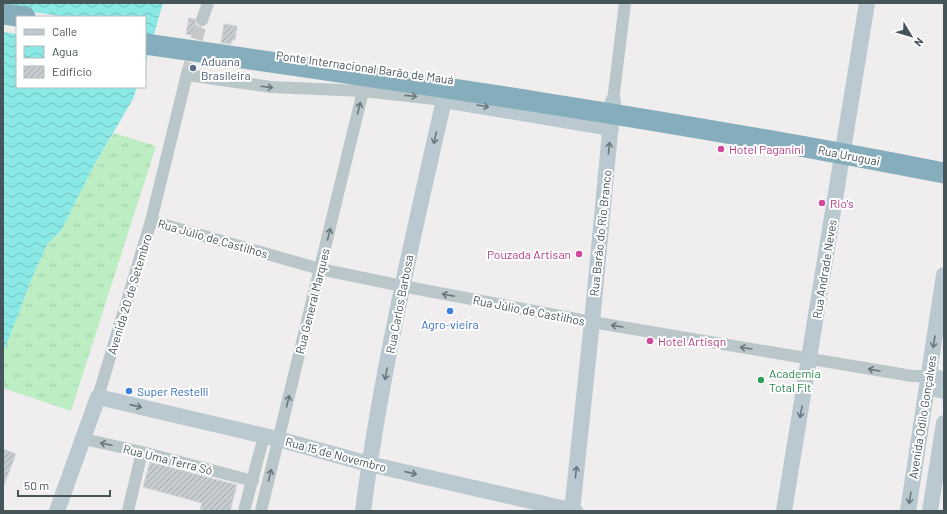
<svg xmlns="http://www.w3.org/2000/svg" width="947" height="514" font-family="Barlow,sans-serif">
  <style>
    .grass { fill: url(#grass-tufts) }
    .water { fill: url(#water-waves) }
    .pier { fill: #f0edee }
    .building { fill: url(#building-hatch); stroke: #d1d5d9 }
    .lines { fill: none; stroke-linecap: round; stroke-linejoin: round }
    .street-tunnel { stroke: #c6c7c9; stroke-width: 12; stroke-dasharray: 12 6; stroke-linecap: butt }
    .street { stroke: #b9c6ca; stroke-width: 12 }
    .secondary { stroke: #b9c9cf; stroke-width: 16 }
    .highway { stroke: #86adbb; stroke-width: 21 }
    .oneway { stroke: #68777c }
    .oneway2 { stroke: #68787d }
    .service-dot { fill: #5c6f8a; stroke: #fff; stroke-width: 1.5 }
    .hotel-dot { fill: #d1479c; stroke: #fff; stroke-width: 1.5 }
    .shop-dot { fill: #3f7fe0; stroke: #fff; stroke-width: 1.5 }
    .leisure-dot { fill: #2e9e5b; stroke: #fff; stroke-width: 1.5 }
    .labels { text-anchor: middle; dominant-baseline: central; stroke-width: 4; stroke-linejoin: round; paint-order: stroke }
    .service-label { font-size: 12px; fill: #4e5e75; stroke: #fff; text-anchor: start }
    .street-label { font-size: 12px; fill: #46555a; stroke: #fff }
    .hotel-label { font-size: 12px; fill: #b23c85; stroke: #fff; text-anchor: start }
    .shop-label { font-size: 12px; fill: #366cbe; stroke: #fff }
    .leisure-label { font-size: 12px; fill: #27864d; stroke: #fff; text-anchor: start }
  </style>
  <defs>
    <pattern id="grass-tufts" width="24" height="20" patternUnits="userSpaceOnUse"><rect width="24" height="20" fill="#bcedc3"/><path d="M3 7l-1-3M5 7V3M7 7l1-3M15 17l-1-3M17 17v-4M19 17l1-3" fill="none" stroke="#a3cdaa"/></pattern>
    <pattern id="water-waves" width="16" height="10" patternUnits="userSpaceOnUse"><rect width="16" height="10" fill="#8ae9e5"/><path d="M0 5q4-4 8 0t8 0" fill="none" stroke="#73c0bd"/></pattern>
    <pattern id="building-hatch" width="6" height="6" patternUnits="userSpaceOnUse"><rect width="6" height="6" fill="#c7ccd0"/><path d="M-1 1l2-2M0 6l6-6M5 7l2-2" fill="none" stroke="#a3a8ac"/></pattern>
  </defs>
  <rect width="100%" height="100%" fill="#f0edee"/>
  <path class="grass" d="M114,133l42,13 -85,265 -68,-23v-34l29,-76 16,-35 13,-12 31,-62z"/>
  <path class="water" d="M3,3h160l-18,62v-48h-128v70h120l-4,12 -41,70 -31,62 -13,12 -16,35 -29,76z"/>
  <path class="pier" d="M3,8l66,9h-52v17l-14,-2z"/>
  <path class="building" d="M189,18l6,1 1,6 5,2 -1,9 -14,-2z
    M224,24l13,2 -2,14h-3l-1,4 -10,-1z
    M3,449l13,5 -12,31h-1z
    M150,462l87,23 -7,26h-30l2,-8 -59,-16z"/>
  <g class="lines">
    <path class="street-tunnel" d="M187,74l15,-54"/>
    <path class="street" d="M202,20l6,-17
      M187,75l84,12 92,4 81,9
      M613,101l12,-98
      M151,221l169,48 82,17 190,36 320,54h17
      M98,397l53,-176 36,-147
      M84,439l58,13 111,29
      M128,511l14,-59
      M244,511l20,-75
      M261,511l102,-420"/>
    <path class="secondary" d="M929,376l15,3
      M927,387l17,4
      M57,511l41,-114 180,42 91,25 206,47
      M363,511c18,-139 50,-275 81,-411l167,28
      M572,511l20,-189 21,-221
      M784,511l83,-508
      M908,511l36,-236
      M930,511l14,-88"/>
    <path class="highway" d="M3,14l22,3
      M145,44c267,38 534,77 799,129"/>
  </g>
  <defs><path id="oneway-shaft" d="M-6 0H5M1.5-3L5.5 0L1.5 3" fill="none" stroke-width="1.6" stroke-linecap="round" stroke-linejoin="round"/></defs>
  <g class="oneway">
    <use href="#oneway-shaft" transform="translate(267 87) rotate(7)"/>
    <use href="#oneway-shaft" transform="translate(411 96) rotate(6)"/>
    <use href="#oneway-shaft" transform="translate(359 108) rotate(-76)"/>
    <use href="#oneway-shaft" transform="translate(329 234) rotate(-76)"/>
    <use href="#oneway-shaft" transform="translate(448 295) rotate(-169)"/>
    <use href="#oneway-shaft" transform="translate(617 326) rotate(-171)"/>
    <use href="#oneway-shaft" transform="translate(746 348) rotate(-171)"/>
    <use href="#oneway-shaft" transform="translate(874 370) rotate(-170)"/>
    <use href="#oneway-shaft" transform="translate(288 401) rotate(-76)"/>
    <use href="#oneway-shaft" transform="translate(106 444) rotate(-168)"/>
    <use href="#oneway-shaft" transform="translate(270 475) rotate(-76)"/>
  </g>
  <g class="oneway2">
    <use href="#oneway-shaft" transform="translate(483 106) rotate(10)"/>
    <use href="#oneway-shaft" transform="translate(435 138) rotate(103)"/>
    <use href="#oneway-shaft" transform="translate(609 148) rotate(-84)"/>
    <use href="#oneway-shaft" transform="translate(934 342) rotate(99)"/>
    <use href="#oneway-shaft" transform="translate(386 374) rotate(100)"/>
    <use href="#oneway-shaft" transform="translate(136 406) rotate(13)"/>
    <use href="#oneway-shaft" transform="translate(801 412) rotate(100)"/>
    <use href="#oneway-shaft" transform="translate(576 472) rotate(-84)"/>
    <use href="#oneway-shaft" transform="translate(411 473) rotate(13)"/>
    <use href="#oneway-shaft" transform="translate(910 498) rotate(99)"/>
  </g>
  <circle class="service-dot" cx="193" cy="68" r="4"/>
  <g class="hotel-dot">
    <circle cx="721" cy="149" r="4"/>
    <circle cx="822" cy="203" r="4"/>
    <circle cx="579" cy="254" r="4"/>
    <circle cx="650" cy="341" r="4"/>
  </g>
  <g class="shop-dot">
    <circle cx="450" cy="311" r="4"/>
    <circle cx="129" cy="391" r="4"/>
  </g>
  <circle class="leisure-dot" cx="761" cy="380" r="4"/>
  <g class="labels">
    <g class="service-label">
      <text x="201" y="61">Aduana<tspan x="201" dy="14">Brasileira</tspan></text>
    </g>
    <g class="street-label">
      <text transform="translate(365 67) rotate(8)">Ponte Internacional Barão de Mauá</text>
      <text transform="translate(849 155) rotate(11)">Rua Uruguai</text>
      <text transform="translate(600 233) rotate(-84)">Rua Barão do Rio Branco</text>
      <text transform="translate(213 238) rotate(16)">Rua Júlio de Castilhos</text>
      <text transform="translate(824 269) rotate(-81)">Rua Andrade Neves</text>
      <text transform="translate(129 294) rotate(-73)">Avenida 20 de Setembro</text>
      <text transform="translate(312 301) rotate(-76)">Rua General Marques</text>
      <text transform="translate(399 304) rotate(-79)">Rua Carlos Barbosa</text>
      <text transform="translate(529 310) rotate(11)">Rua Júlio de Castilhos</text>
      <text transform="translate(922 417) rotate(-81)">Avenida Odilo Gonçalves</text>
      <text transform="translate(336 454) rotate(15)">Rua 15 de Novembro</text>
      <text transform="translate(168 459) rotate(14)">Rua Uma Terra Só</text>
    </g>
    <g class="hotel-label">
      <text x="729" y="149">Hotel Paganini</text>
      <text x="830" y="203">Rio's</text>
      <text x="571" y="254" text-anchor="end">Pouzada Artisan</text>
      <text x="658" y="341">Hotel Artisqn</text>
    </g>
    <g class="shop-label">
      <text x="450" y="324">Agro-vieira</text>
      <text x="137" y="391" text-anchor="start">Super Restelli</text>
    </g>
    <g class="leisure-label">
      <text x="769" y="373">Academia<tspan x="769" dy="14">Total Fit</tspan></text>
    </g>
  </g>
  <rect width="947" height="514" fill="none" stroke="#46555a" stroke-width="8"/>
  <rect x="16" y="16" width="130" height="72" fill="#ffffff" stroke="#b5bbbd"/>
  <rect x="24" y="29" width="20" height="6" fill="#b9c9cf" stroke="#b5bbbd"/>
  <text x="52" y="36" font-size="12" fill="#46555a">Calle</text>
  <rect x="24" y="46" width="20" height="12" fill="url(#water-waves)" stroke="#b5bbbd"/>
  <text x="52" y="56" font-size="12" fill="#46555a">Agua</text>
  <rect x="24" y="66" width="20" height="12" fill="url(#building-hatch)" stroke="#b5bbbd"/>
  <text x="52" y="76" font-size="12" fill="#46555a">Edificio</text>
  <g transform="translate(911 36) rotate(128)" stroke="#ffffff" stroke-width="3" paint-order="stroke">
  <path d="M0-3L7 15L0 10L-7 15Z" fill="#46555a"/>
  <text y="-6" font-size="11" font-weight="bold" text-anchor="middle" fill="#46555a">N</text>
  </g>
  <path d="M18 490v6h92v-6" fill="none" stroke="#46555a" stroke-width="2"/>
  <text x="24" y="490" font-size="12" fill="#46555a" stroke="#ffffff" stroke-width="3" paint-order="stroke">50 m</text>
</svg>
